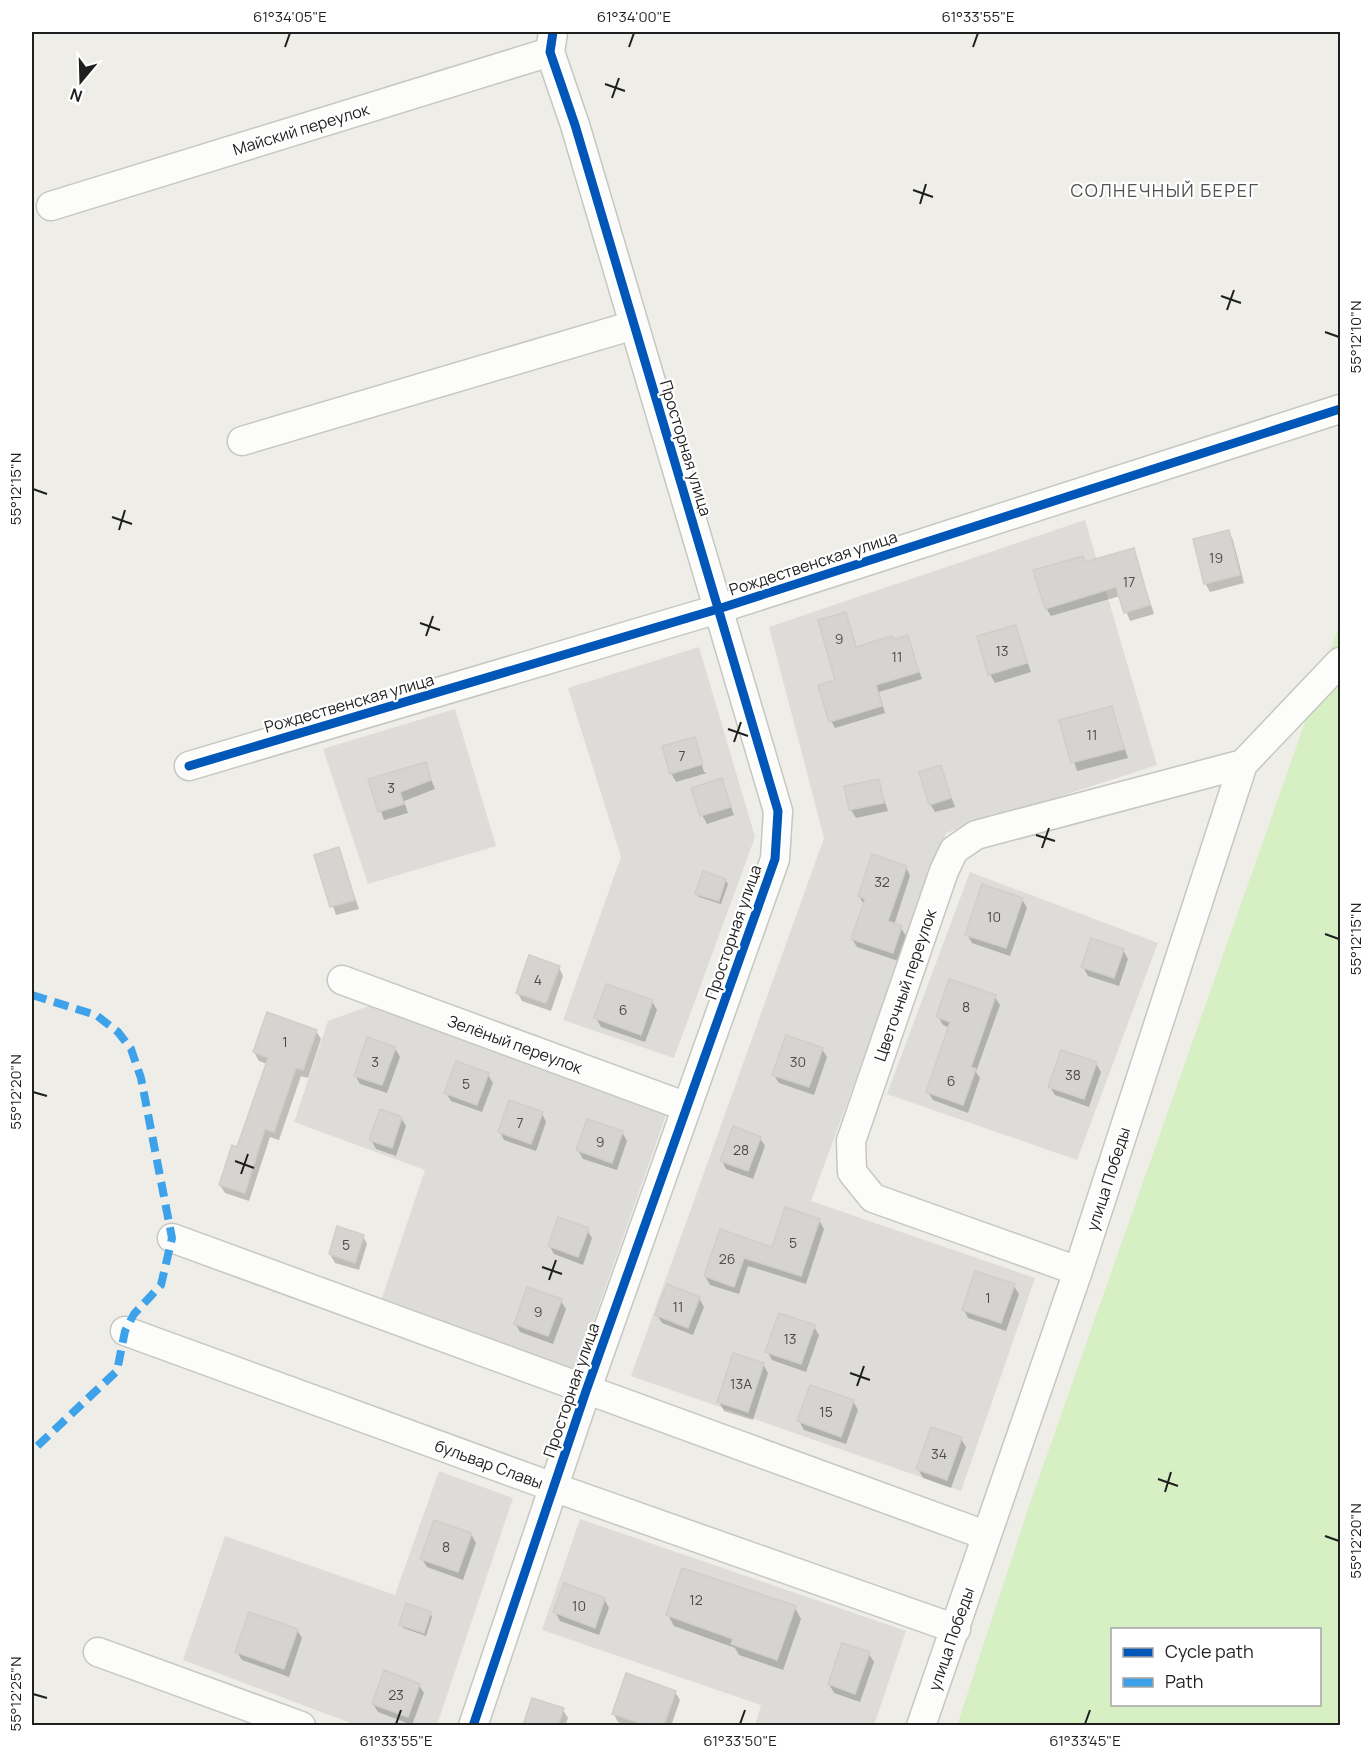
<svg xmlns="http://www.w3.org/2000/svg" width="1372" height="1757" font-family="Manrope,sans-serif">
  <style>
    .residential { fill: #dddcd9 }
    .grass { fill: #d6efc3; fill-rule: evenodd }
    .shadow { fill: #0003 }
    .building { fill: #d6d4d0; stroke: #d1cec8; stroke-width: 1.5 }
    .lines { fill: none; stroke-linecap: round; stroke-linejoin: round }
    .street-casing { stroke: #c6c6c3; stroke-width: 31 }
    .street { stroke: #fcfcfb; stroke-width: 28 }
    .quiet { stroke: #3da2ea; stroke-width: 8; stroke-dasharray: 15 8; stroke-linecap: butt }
    .cycleway-casing { stroke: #fff; stroke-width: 13 }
    .cycleway { stroke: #0057b8; stroke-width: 9 }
    .ticks { fill: none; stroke: #1f1f1f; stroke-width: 2 }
    .labels { text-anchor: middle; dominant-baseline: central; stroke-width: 4.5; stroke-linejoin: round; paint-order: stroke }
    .number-label { font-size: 14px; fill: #4d4c4b }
    .street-label { font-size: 16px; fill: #1f1f1f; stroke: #fff }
    .neighbourhood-label { font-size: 18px; letter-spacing: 1.5px; fill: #525252; stroke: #fff }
    .neatline { fill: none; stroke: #1f1f1f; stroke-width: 2 }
    .ticks-label { font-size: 15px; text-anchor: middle; fill: #1f1f1f }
  </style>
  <rect width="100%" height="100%" fill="#eeede7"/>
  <path class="residential" d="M1085,520l72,245 -211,68 -135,368 224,77 -74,213 -330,-115 193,-538 -55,-211z
    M699,647l56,190 -81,221 -111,-38 58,-163 -53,-169z
    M455,709l41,137 -128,38 -45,-135z
    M970,872l188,71 -81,217 -190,-66z
    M369,1006l297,109 -90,256 -194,-73 43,-128 -131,-48 34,-101z
    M439,1471l74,27 -76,227h-81l-173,-65 42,-124 170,59z
    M580,1519l326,112 -32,94 -119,1 6,-21 -219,-75z"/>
  <path class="grass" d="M1340,623v1102l-383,1 72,-220zM1112,1630h208v74h-208z"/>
  <path class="shadow" d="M1228,532l5,8 11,43 -34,9 -5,-9z
    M1133,550l21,64 -24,7 -10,-25 -69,20 -5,-8 37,-51 3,7z
    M845,614l12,34 50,-11 15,42 -43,13 6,21 -50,15 -4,-7z
    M1015,626l16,46 -36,11 -5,-9z
    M1111,707l17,51 -51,13 -16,-50z
    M694,738l10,34 3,1 -31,9 -5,-9z
    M425,764l10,25 -31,12 4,12 -24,7 -14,-40z
    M940,767l15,40 -20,5 -5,-8z
    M721,780l13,35 -27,9 -5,-9z
    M878,781l10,30 -32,7 -5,-8z
    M338,849l21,60 -23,6 -20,-59z
    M906,867l4,9 -16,49 7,3 5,8 -8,25 -41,-14 -5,-8 12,-34 -5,-9z
    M725,880l3,4 -7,20 -22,-7 -2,-4z
    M1022,899l5,9 -17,48 -38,-13 -5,-9z
    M1123,950l5,9 -9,27 -31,-10 -5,-9z
    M559,967l4,9 -12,35 -29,-10 -5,-9z
    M995,997l5,8 -24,67 4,6 -12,35 -35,-13 -5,-8 22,-64 -7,-3 -5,-8z
    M652,1001l5,9 -12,32 -44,-15 -5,-9z
    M316,1031l5,8 -13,39 -7,-2 -22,64 -9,-3 -21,64 -24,-8 -5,-8 18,-37 29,-84 -8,-3 -5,-9z
    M395,1048l5,9 -13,36 -27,-9 -5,-9z
    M822,1049l5,8 -13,38 -35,-12 -5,-8z
    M1096,1063l5,9 -12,35 -34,-12 -5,-8z
    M488,1075l5,8 -11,29 -31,-11 -5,-8z
    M542,1113l4,9 -10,29 -32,-11 -4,-8z
    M401,1118l5,8 -10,30 -20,-7 -5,-9z
    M622,1132l5,9 -10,29 -34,-11 -5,-9z
    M760,1138l5,8 -12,33 -27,-10 -4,-8z
    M819,1220l5,9 -18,55 -58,-18 -9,28 -29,-9 -5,-9 16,-45 52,18z
    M587,1230l5,8 -9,27 -29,-11 -5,-9z
    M363,1236l4,8 -8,26 -24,-7 -5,-9z
    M1014,1286l5,8 -13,37 -38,-13 -4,-8z
    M699,1298l5,9 -11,28 -31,-12 -5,-8z
    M561,1301l5,8 -13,35 -33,-12 -5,-9z
    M814,1327l5,8 -13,37 -34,-12 -5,-9z
    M763,1364l5,9 -15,47 -29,-9 -5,-9z
    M853,1401l5,9 -12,34 -42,-14 -5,-9z
    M961,1439l5,8 -15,41 -28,-10 -5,-9z
    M471,1534l5,9 -13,37 -36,-13 -5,-8z
    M604,1599l5,9 -10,27 -39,-14 -5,-9z
    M795,1608l6,11 -18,51 -44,-15 -4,-7 -61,-22 -6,-11z
    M430,1613l2,4 -6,19 -23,-8 -3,-4z
    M297,1630l5,8 -13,39 -47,-17 -5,-8z
    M869,1654l5,8 -14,40 -26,-9 -5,-9z
    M419,1685l5,8 -12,32 -34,-13 -5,-8z
    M675,1692l5,8 -9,26h-42l-11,-4 -5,-9z
    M533,1699l30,11 5,8 -3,8h-41z"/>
  <path class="building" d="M1229,530l11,45 -36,9 -11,-45z
    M1134,548l16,57 -26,8 -8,-26 -71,22 -12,-39 50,-14 2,6z
    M846,612l10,35 35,-11 5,3 12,-4 11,37 -43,13 6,21 -53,16 -11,-37 17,-5 -17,-60z
    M1016,625l11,38 -39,12 -11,-39z
    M1112,706l12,43 -53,14 -12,-43z
    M695,737l8,27 -33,10 -8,-28z
    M426,762l5,18 -31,12 4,12 -26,8 -10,-33z
    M941,765l10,33 -22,7 -10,-33z
    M722,778l9,29 -31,9 -9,-28z
    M879,779l5,24 -35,7 -5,-24z
    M339,847l16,53 -25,7 -16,-52z
    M872,854l35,12 -19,55 14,5 -9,27 -42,-14 14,-40 -7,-3z
    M703,871l23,8 -7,22 -24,-7z
    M982,884l41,14 -17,50 -41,-13z
    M1091,938l33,11 -10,29 -33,-11z
    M529,955l31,11 -14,37 -30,-10z
    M949,979l47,16 -25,72 5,2 -13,36 -37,-13 24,-70 -14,-5z
    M606,984l47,16 -12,35 -47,-17z
    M267,1012l50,18 -14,40 -7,-2 -22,64 -9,-3 -20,64 -26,-8 13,-40 5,2 31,-89 -15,-6z
    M786,1035l37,13 -14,39 -37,-12z
    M367,1037l29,10 -14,38 -28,-9z
    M1061,1050l36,12 -13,37 -36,-12z
    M456,1061l33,12 -12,32 -33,-12z
    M509,1100l34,12 -12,32 -33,-12z
    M380,1109l22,8 -10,31 -23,-8z
    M587,1119l36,12 -11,32 -36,-13z
    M733,1126l28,11 -13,34 -28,-10z
    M785,1207l35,12 -19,57 -57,-18 -10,29 -30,-11 16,-47 52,18z
    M558,1217l31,11 -11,29 -30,-11z
    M337,1226l27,9 -9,28 -26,-9z
    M975,1271l40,13 -14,39 -39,-13z
    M667,1284l33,13 -12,31 -33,-13z
    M527,1287l35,12 -14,37 -34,-12z
    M779,1313l36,12 -14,39 -36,-12z
    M733,1353l31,10 -16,49 -31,-10z
    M810,1385l44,15 -13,37 -44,-16z
    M931,1427l31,10 -15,43 -31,-11z
    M434,1520l38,13 -14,39 -38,-13z
    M682,1568l114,38 -19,54 -46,-16 2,-5 -67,-24z
    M564,1583l41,15 -10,30 -42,-16z
    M406,1603l25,9 -7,21 -25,-8z
    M249,1612l49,17 -14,40 -49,-17z
    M842,1643l28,9 -15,42 -27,-10z
    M384,1670l36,14 -12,33 -36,-13z
    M626,1673l50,18 -12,34h-18l-34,-11z
    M532,1698l32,10 -6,17h-35z"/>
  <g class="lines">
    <g class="street-casing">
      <path id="street" d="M51,206l499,-154
        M242,441l392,-116
        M189,766l529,-157 622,-200
        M342,980l345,127
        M172,1238l813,297
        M1078,1271l-205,-73 -21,-26 -1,-31 93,-270 10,-21 22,-15 267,-71
        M125,1331l428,156 403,142
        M98,1652l203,74
        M473,1726l113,-335 189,-532 3,-48 -203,-686 -25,-73 3,-20
        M921,1726l157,-455 165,-507 97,-102"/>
    </g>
    <use href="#street" class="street"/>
    <path class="quiet" d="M32,995l64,20 22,17 13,17 10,29 31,160 -11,47 -27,29 -9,17 -8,40 -85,80"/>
    <g class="cycleway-casing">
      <path id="cycleway" d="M189,766l529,-157 622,-200
        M473,1726l113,-335 189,-532 3,-48 -203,-686 -25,-73 3,-20"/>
    </g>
    <use href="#cycleway" class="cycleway"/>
  </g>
  <path class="ticks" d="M285,47l5,-14M629,47l5,-14M973,47l5,-14M605,84l20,7M612,98l7,-20M913,190l20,7M920,204l6,-20M1221,296l20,7M1227,310l7,-20M1325,332l14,5M33,489l14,5M112,517l20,7M119,530l6,-20M420,623l20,7M426,636l7,-20M728,729l20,7M734,742l7,-20M1036,835l19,6M1042,848l7,-20M1325,934l14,5M33,1092l14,4M235,1161l19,7M241,1174l7,-20M542,1267l20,7M549,1280l7,-20M850,1373l20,7M857,1386l7,-20M1158,1479l20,7M1165,1492l6,-20M1325,1536l14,5M33,1694l14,4M396,1724l5,-14M740,1724l5,-14M1085,1724l5,-14"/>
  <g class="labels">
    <g class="number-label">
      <text x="1216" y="557">19</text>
      <text x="1129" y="581">17</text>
      <text x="839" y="638">9</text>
      <text x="1002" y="650">13</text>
      <text x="897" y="656">11</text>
      <text x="1092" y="734">11</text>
      <text x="682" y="755">7</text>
      <text x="391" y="787">3</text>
      <text x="882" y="881">32</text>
      <text x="994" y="916">10</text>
      <text x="538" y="979">4</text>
      <text x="966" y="1006">8</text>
      <text x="623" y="1009">6</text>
      <text x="285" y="1041">1</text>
      <text x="375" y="1061">3</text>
      <text x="798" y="1061">30</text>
      <text x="1073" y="1074">38</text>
      <text x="951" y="1080">6</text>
      <text x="466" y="1083">5</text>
      <text x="520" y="1122">7</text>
      <text x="600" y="1141">9</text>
      <text x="741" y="1149">28</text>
      <text x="793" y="1242">5</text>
      <text x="346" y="1244">5</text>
      <text x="727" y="1258">26</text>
      <text x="988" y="1297">1</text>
      <text x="678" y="1306">11</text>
      <text x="538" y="1311">9</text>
      <text x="790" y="1338">13</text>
      <text x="741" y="1383">13А</text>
      <text x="826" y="1411">15</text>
      <text x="939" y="1453">34</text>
      <text x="446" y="1546">8</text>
      <text x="696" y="1599">12</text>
      <text x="579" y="1605">10</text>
      <text x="396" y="1694">23</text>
    </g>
    <g class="street-label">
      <text transform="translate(301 129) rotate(-17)">Майский переулок</text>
      <text transform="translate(686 448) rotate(73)">Просторная улица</text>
      <text transform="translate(813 563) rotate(-18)">Рождественская улица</text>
      <text transform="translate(349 703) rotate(-16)">Рождественская улица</text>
      <text transform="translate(733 932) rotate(-71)">Просторная улица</text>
      <text transform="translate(905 985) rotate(-71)">Цветочный переулок</text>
      <text transform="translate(515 1044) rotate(20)">Зелёный переулок</text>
      <text transform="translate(1108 1179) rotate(-72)">улица Победы</text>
      <text transform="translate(571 1390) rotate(-71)">Просторная улица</text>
      <text transform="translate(489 1464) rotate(20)">бульвар Славы</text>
      <text transform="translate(951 1639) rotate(-71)">улица Победы</text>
    </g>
    <g class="neighbourhood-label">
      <text x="1165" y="190">СОЛНЕЧНЫЙ БЕРЕГ</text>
    </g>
  </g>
  <rect width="1372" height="1757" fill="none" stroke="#ffffff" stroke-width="66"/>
  <rect x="1111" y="1628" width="210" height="78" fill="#ffffff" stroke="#a5a5a5" stroke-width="1.5"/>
  <rect x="1123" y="1648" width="30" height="9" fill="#0057b8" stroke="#a5a5a5" stroke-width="1.5"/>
  <text x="1165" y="1658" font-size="18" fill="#1f1f1f">Cycle path</text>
  <rect x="1123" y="1678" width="30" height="9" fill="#3da2ea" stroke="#a5a5a5" stroke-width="1.5"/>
  <text x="1165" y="1688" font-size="18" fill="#1f1f1f">Path</text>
  <g transform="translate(81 81) rotate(199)" stroke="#ffffff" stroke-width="4.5" paint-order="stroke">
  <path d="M0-4.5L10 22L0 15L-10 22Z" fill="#1f1f1f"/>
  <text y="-9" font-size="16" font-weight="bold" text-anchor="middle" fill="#1f1f1f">N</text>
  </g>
  <rect x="33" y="33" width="1306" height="1691" class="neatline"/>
  <g class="ticks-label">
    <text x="290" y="22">61°34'05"E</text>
    <text x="634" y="22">61°34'00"E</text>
    <text x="978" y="22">61°33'55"E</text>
    <text transform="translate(1356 337) rotate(-90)" y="5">55°12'10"N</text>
    <text transform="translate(16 489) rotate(-90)" y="5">55°12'15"N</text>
    <text transform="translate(1356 939) rotate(-90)" y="5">55°12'15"N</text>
    <text transform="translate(16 1092) rotate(-90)" y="5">55°12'20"N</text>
    <text transform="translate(1356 1541) rotate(-90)" y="5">55°12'20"N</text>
    <text transform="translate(16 1694) rotate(-90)" y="5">55°12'25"N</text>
    <text x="396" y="1746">61°33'55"E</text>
    <text x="740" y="1746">61°33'50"E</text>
    <text x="1085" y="1746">61°33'45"E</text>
  </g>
</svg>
